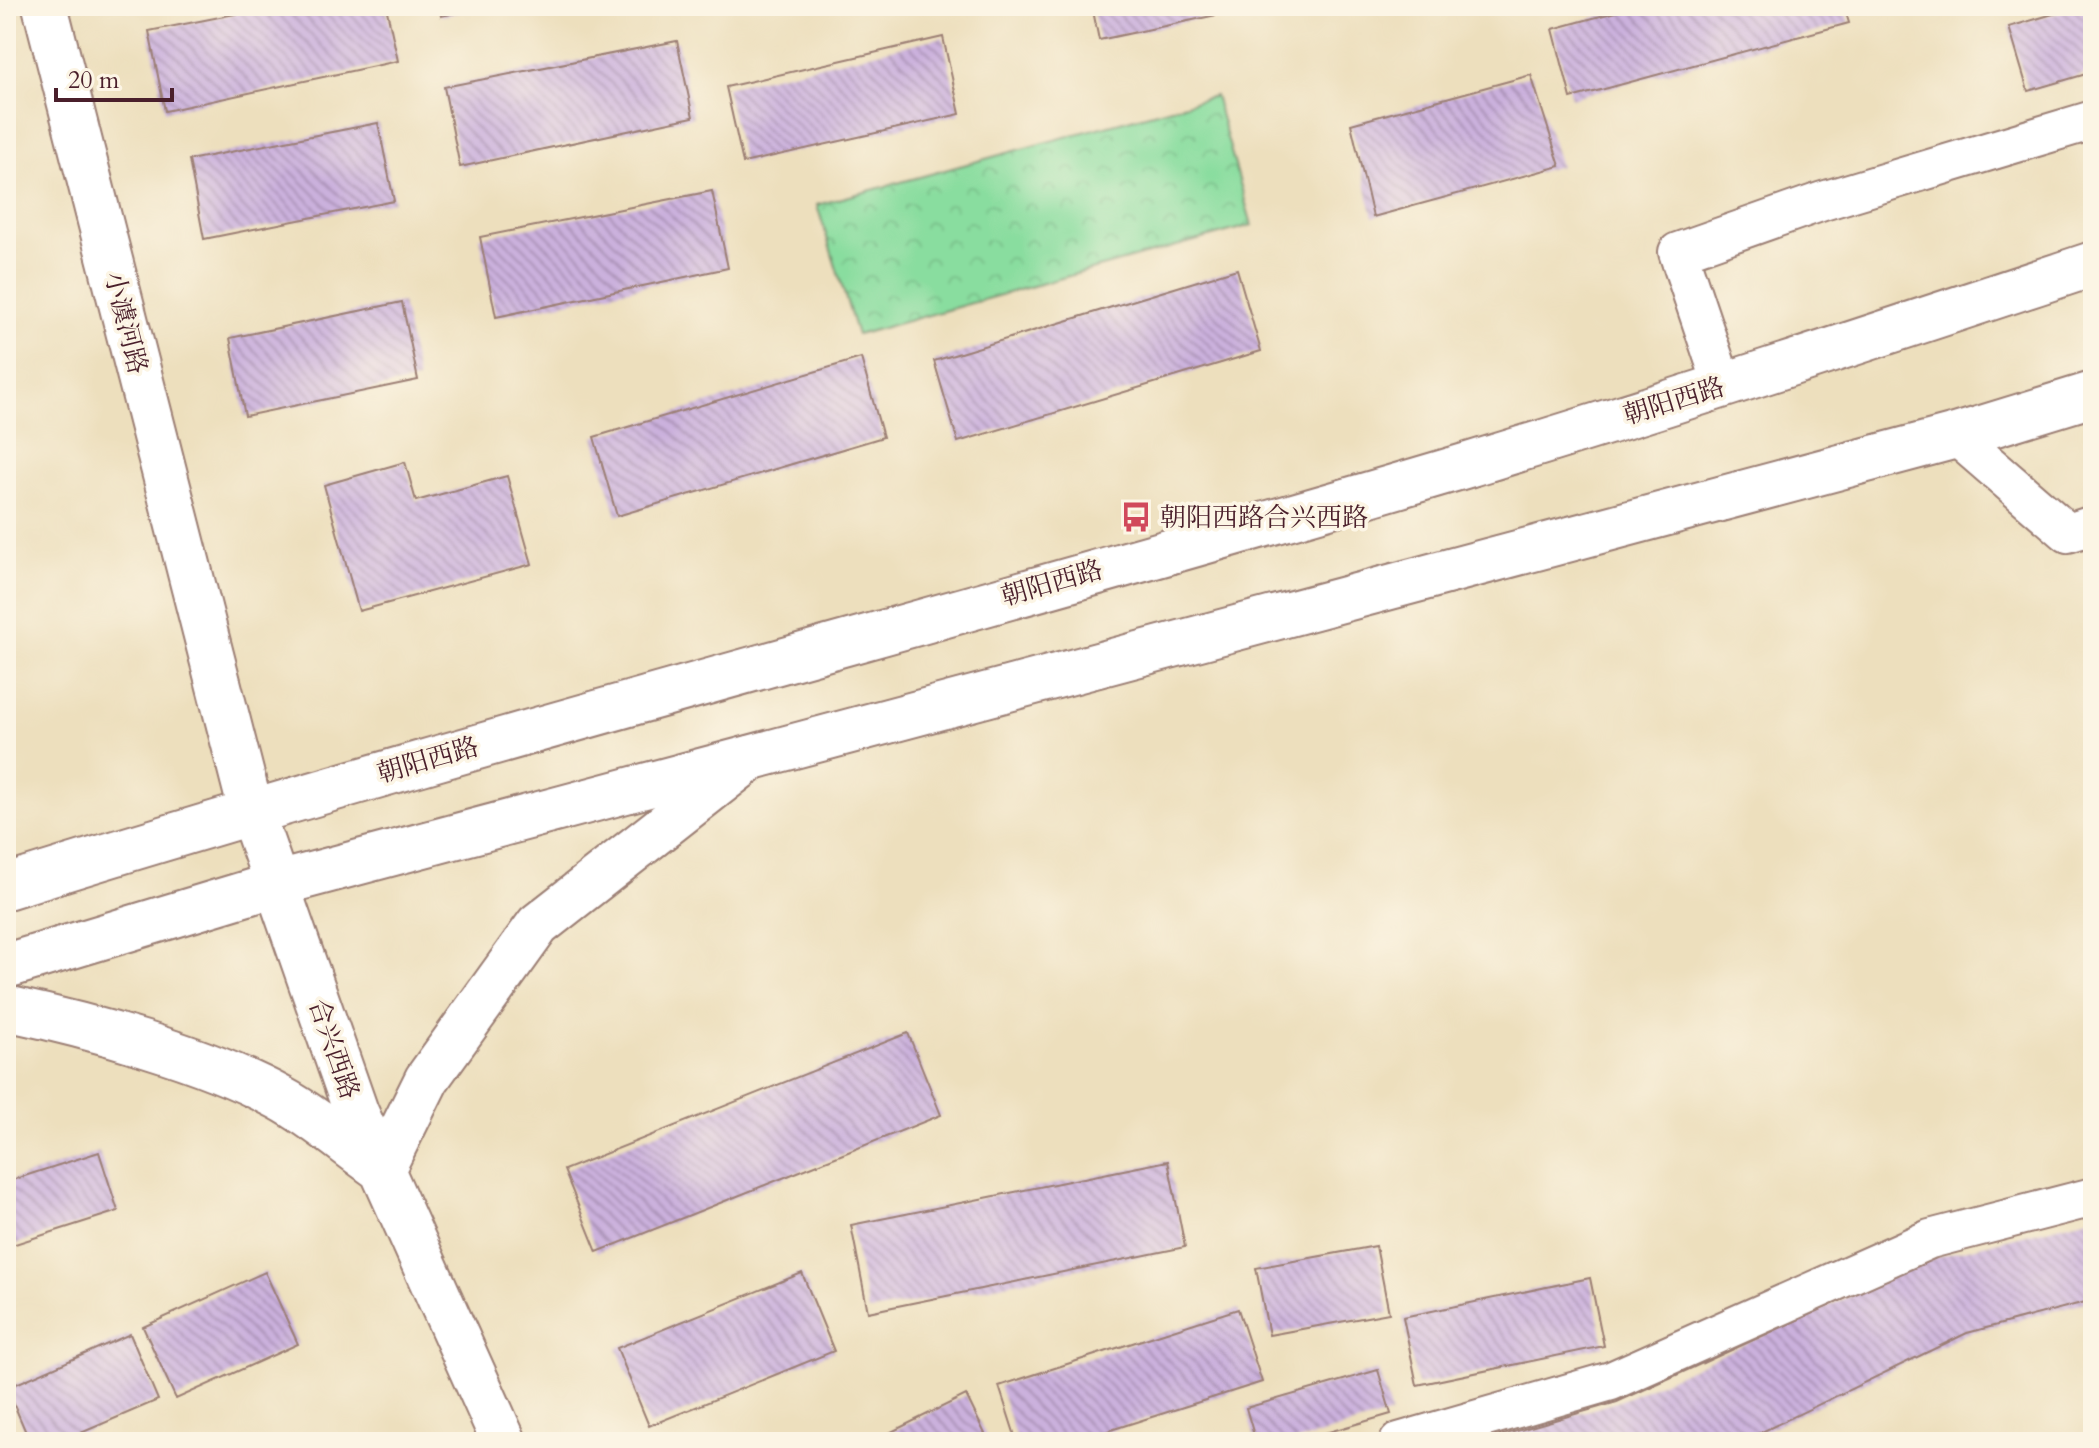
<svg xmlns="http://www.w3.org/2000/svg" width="2099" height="1448" font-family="Cardo,'Noto Serif SC',serif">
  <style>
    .park { fill: url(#park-crowns); stroke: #6a7e65; stroke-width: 2 }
    .building { fill: url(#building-back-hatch) }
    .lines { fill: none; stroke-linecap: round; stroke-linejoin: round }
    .street-casing { stroke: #9c7f74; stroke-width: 42 }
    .secondary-casing { stroke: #9c7f74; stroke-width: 48 }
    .primary-casing { stroke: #9c7f74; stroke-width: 48 }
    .street { stroke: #fff; stroke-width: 38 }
    .secondary { stroke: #fff; stroke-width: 44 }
    .primary { stroke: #fff; stroke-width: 44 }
    .labels { text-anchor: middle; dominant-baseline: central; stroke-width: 7; stroke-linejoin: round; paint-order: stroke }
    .street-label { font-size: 26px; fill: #4a1f2b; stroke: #fcf5e5 }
    .poi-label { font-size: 26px; fill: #4a1f2b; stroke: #fcf5e5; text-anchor: start }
  </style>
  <defs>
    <pattern id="park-crowns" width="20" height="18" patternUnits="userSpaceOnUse" patternTransform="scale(2)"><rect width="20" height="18" fill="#89dd9f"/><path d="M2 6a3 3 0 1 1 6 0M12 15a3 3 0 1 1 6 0" fill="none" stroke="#78bd89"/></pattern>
    <pattern id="building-back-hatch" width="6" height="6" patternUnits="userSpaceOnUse" patternTransform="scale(2)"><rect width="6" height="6" fill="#cbb1dd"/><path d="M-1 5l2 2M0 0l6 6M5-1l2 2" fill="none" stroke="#a78fb3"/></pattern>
  </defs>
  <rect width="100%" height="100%" fill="#fcf5e5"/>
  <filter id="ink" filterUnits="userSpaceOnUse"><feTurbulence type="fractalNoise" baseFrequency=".0125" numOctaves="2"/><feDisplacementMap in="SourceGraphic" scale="16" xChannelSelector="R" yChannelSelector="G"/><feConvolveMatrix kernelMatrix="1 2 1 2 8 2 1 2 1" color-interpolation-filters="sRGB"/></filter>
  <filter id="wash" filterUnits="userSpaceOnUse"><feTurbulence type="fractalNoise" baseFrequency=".006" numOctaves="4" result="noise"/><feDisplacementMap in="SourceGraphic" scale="32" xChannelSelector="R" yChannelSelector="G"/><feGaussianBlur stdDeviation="1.8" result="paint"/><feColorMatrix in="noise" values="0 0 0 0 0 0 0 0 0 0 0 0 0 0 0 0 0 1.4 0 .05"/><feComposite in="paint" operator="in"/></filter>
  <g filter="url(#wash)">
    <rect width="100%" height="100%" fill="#eddfbd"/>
    <path class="park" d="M1215,96l37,129 -395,110 -40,-130z"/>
    <g id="blocks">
      <path class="building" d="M275,6h111l12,55 -233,50 -16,-80z
        M439,6h44v1l-42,9z
        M1092,6h162v1l-155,33z
        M1637,6h207l5,17 -278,75 -18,-69z
        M2080,6h13v66l-65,19 -19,-64z
        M943,37l17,77 -217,49 -17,-76z
        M677,41l16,76 -233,50 -16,-80z
        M1531,75l29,91 -187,51 -22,-93z
        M378,123l16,78 -190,38 -15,-79z
        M712,191l16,77 -232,49 -16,-80z
        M1237,269l24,82 -303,91 -24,-81z
        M402,302l16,78 -173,36 -15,-78z
        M861,358l22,79 -266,79 -23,-79z
        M405,462l11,39 91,-25 25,88 -173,47 -35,-126z
        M908,1033l33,82 -344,137 -33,-82z
        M99,1152l19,59 -112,36v-65z
        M1168,1161l17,86 -317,65 -17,-87z
        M2093,1217v83l-126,33 -226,109h-262l138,-40 319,-145z
        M1376,1246l13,67 -120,22 -13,-67z
        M265,1272l33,72 -122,55 -33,-72z
        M802,1273l32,78 -185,75 -32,-78z
        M1590,1278l14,68 -187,39 -14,-68z
        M1238,1309l24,73 -189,60h-56l-18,-56z
        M130,1334l28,66 -98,42h-30l-23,-54z
        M1378,1370l13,44 -97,28h-38l-10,-34z
        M966,1395l23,47h-118z"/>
    </g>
  </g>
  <g filter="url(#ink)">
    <use href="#blocks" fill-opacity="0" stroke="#9c7f74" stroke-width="2"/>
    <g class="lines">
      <g class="street-casing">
        <path id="street" d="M1723,386l-45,-134 145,-51 270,-81
          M1956,436l112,97 25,-8
          M1399,1442l212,-61 319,-142 163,-42"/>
      </g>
      <g class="secondary-casing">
        <path id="secondary" d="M45,6l206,805 105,301 148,330
          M6,1008c84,18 199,49 274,90 35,19 68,48 101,71
          M382,1170l45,-91 111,-154 213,-167"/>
      </g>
      <g class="primary-casing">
        <path id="primary" d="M6,887c484,-151 976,-277 1462,-422 209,-63 417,-132 625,-201
          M6,966l271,-82 1679,-448 137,-42"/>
      </g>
      <use href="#street" class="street"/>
      <use href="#secondary" class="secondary"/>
      <use href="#primary" class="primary"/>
    </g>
  </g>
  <defs>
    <g id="bus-bare" transform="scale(2.4)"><path d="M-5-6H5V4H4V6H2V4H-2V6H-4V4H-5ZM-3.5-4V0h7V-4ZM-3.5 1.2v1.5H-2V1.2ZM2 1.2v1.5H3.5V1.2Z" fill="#d1495b" stroke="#fcf5e5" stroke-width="2.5" paint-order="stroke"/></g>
  </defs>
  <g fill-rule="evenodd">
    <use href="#bus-bare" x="1136" y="517"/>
  </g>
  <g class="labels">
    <g class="street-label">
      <text transform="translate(126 323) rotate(76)">小澞河路</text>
      <text transform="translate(1674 401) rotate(-17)">朝阳西路</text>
      <text transform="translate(1052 583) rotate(-16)">朝阳西路</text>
      <text transform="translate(428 760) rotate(-16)">朝阳西路</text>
      <text transform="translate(334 1049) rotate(71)">合兴西路</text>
    </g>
    <g class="poi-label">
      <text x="1160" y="517">朝阳西路合兴西路</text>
    </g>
  </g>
  <rect width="2099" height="1448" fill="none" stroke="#fcf5e5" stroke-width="32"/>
  <path d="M56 88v12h116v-12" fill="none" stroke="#4a1f2b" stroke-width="4"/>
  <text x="68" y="88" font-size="24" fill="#4a1f2b" stroke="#fcf5e5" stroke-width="6" paint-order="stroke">20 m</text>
</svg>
